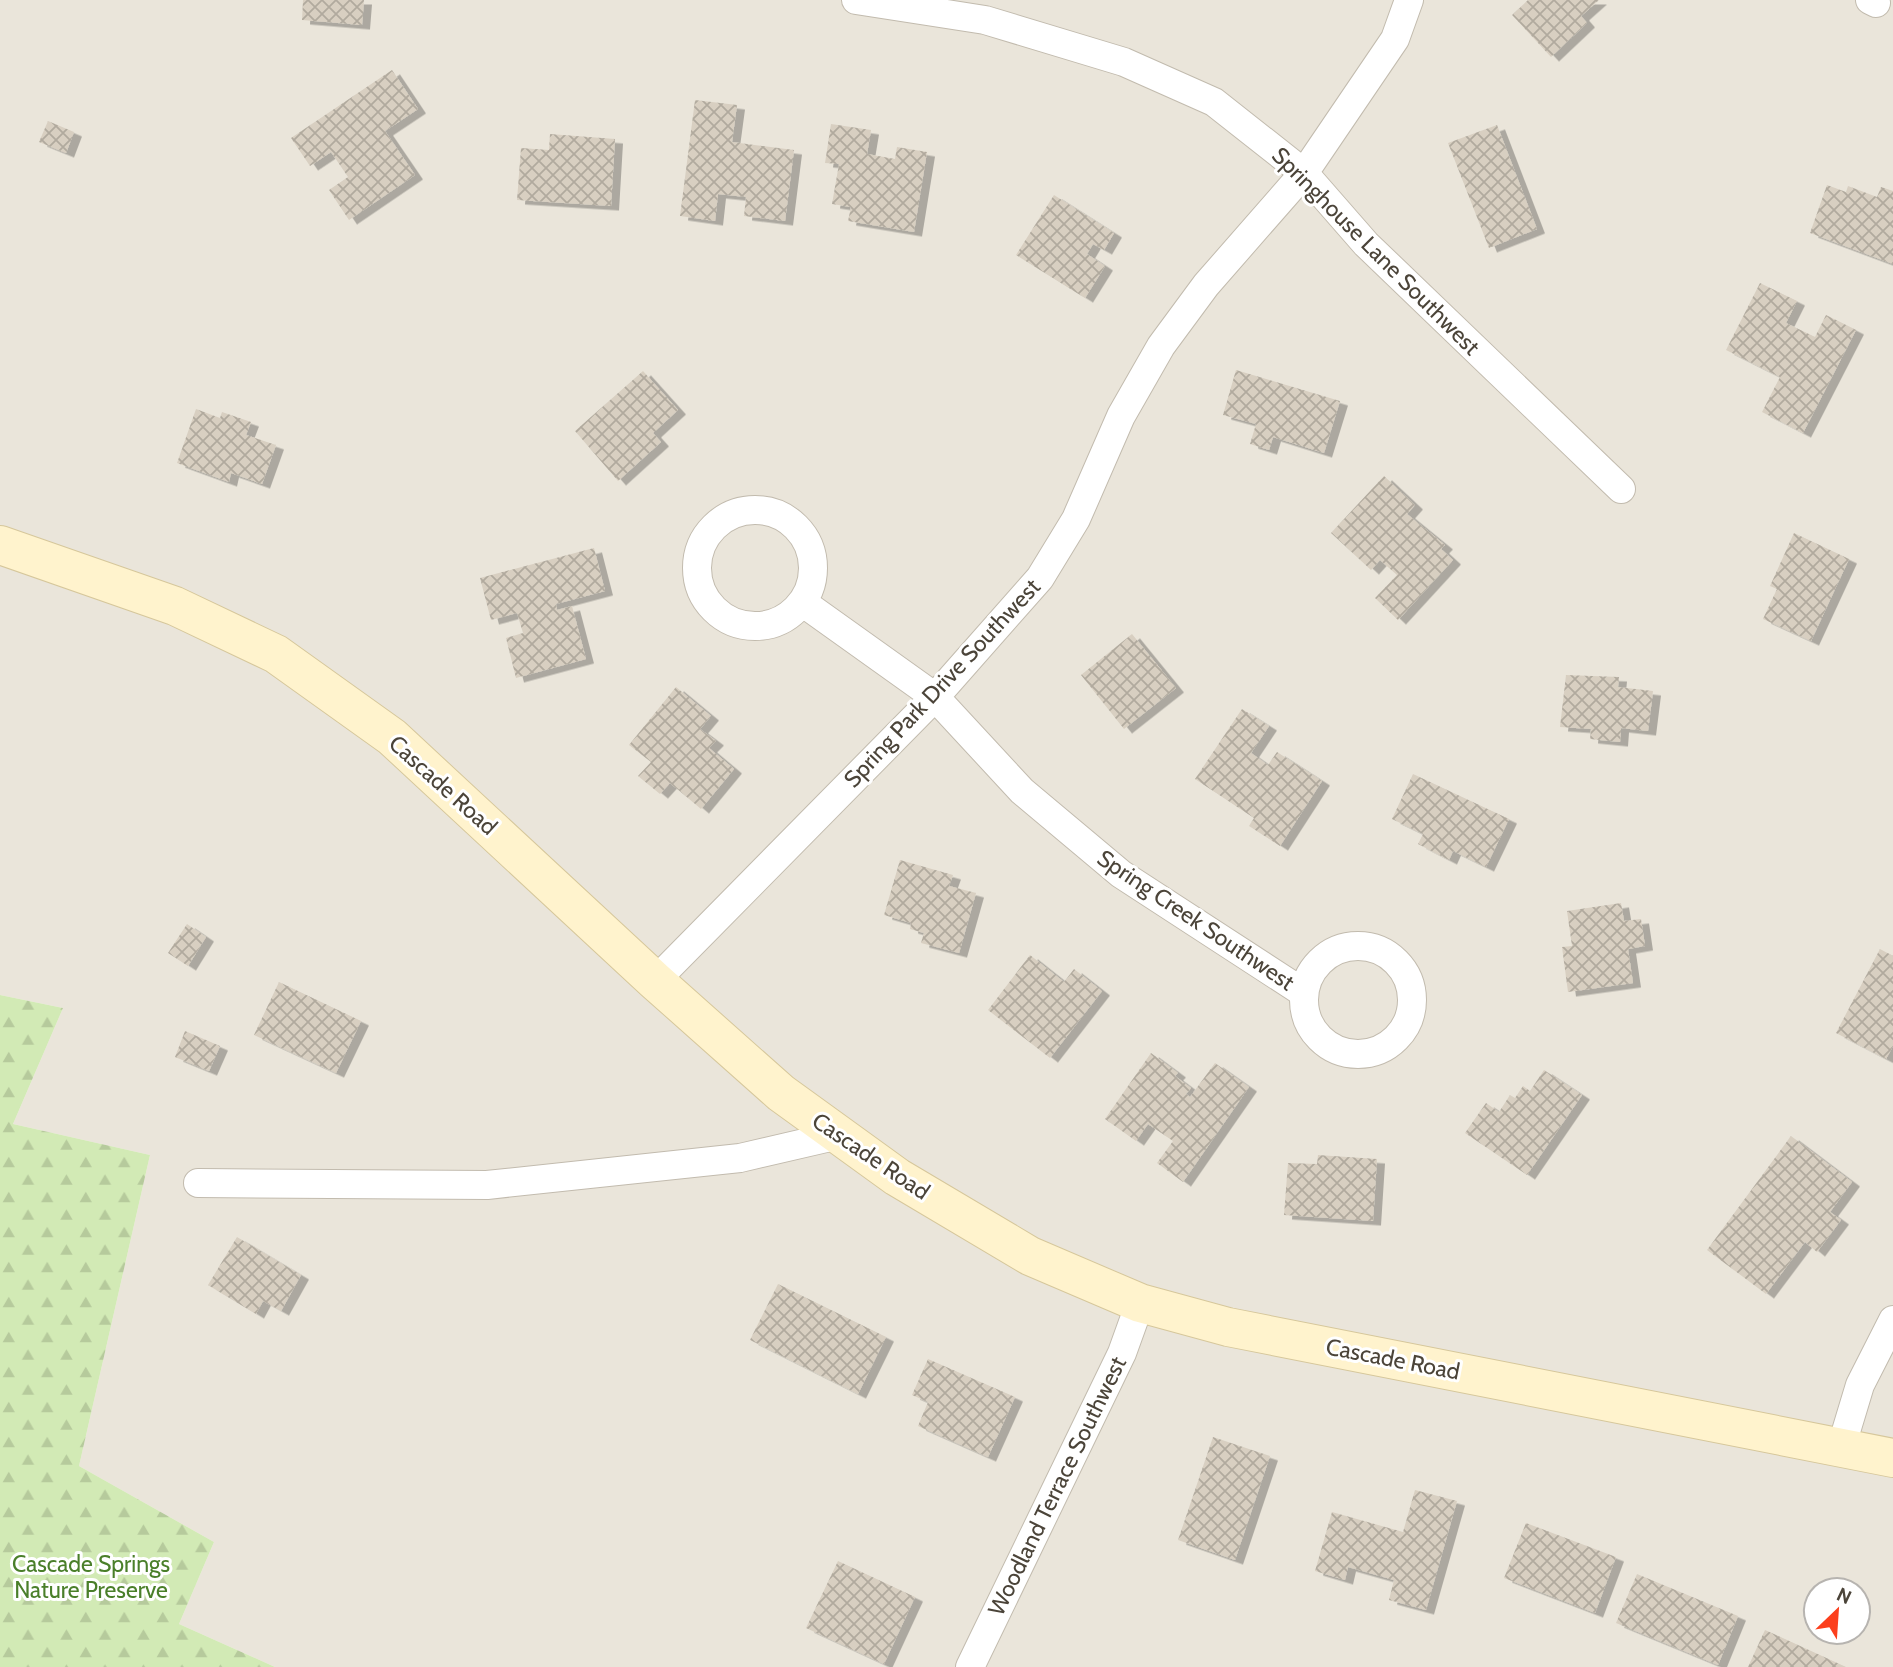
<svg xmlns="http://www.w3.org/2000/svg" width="1893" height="1667" font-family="Cabin,sans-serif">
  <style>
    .residential { fill: #eae5da; fill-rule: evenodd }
    .forest { fill: url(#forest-firs) }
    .building { fill: url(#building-cross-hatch); filter: url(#shadow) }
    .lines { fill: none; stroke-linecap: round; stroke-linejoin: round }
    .street-casing { stroke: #c2bbae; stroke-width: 30 }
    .secondary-casing { stroke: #d6c79b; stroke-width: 40 }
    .street { stroke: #fff; stroke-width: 28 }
    .secondary { stroke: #fff3cd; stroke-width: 38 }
    .labels { text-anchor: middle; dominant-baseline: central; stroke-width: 6; stroke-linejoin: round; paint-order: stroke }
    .street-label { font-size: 23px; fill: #4b4439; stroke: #fff }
    .park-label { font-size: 23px; fill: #4a7f2a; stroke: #fff }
  </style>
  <defs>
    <pattern id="forest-firs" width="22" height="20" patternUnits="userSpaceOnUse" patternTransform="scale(1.75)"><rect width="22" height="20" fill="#d2eab5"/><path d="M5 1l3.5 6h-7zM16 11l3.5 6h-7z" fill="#b6ca9c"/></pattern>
    <pattern id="building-cross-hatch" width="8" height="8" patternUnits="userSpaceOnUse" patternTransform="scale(1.75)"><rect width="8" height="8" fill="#d8cfc1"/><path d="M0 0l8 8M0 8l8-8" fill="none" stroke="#b1aa9e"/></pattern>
    <filter id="shadow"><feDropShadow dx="8" dy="4.5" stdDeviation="0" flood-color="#0004"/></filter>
  </defs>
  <rect width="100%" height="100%" fill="#f6f3ec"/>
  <path class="residential" d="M0,0h1893v1667h-1618l-96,-43 35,-82 -135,-76 71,-311 -137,-31 50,-116 -63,-13zM1816,1590h42v42h-42z"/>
  <path class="forest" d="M0,995l63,13 -50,116 137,31 -71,311 135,76 -35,82 96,43h-275z"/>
  <path class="building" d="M303,0h61l-2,25 -60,-5z
    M1528,0h71l-18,16 6,7 -36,34 -39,-42z
    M392,70l26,39 -33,22 30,44 -66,45 -20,-30 19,-13 -17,-25 -21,14 -19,-28z
    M695,100l42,5 -5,37 62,8 -9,71 -41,-5 2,-19 -28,-3 -3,27 -35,-5z
    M48,121l26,11 -8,21 -27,-11z
    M831,124l40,6 -4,24 28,5 2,-12 30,5 -13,80 -66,-11 3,-14 -19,-3 7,-40 -14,-1z
    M1497,125l40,104 -48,19 -41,-105z
    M550,134l65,5 -4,67 -94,-6 4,-52 28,2z
    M1827,185l19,7 2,-6 29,11 4,-10 12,4v73l-83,-31z
    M1054,195l60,38 -10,17 -11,-6 -6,10 18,12 -20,32 -69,-43z
    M1760,283l37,18 -11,22 29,14 11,-22 30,15 -53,103 -41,-21 18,-35 -54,-27z
    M1236,370l104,31 -16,52 -51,-16 -4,13 -19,-6 6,-20 -33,-9z
    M643,371l35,39 -25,23 8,9 -43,39 -43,-50z
    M196,409l24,9 2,-6 29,10 -5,13 30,10 -14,39 -31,-11 -2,9 -52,-19z
    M1384,476l31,29 -8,9 38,31 -4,4 12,11 -55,60 -23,-22 22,-23 -17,-15 -9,10 -40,-37z
    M1794,533l55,26 -38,82 -48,-22 14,-30 -7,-3z
    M594,548l11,43 -49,13 1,6 15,-4 14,53 -70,19 -10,-40 17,-5 -6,-20 -26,7 -11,-42z
    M1132,634l44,54 -52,41 -43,-54z
    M1566,675l53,2 -1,10 35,4 -5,40 -27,-3 -1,14 -30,-3 1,-10 -31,-2z
    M676,687l35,29 -11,13 16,12 -7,7 25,21 -33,40 -31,-26 -10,11 -22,-18 13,-14 -22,-17z
    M1242,709l27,17 -18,27 17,12 9,-13 45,29 -42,65 -31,-20 5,-8 -59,-39z
    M1413,774l96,45 -23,48 -33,-16 -4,9 -31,-16 5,-10 -31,-15z
    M900,860l53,15 -4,11 27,7 -17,60 -38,-10 3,-10 -14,-4 1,-6 -27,-8z
    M1621,903l3,18 17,-2 4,27 -17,3 5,34 -65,9 -6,-45 10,-1 -5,-35z
    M187,924l19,13 -18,29 -20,-13z
    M1880,949l13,7v90l-7,13 -50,-26z
    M1030,955l34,27 10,-13 28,22 -52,67 -62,-48z
    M279,982l82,39 -25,52 -82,-38z
    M185,1031l35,15 -11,25 -34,-14z
    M1151,1053l27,20 -3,3 16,12 -5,6 4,3 25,-34 34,24 -66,95 -26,-19 16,-22 -25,-17 -12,17 -31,-22z
    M1544,1070l38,25 -55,80 -62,-42 21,-30 13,9 11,-17 5,3 8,-12 7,5z
    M1791,1136l61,46 -22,30 11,8 -24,32 -12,-10 -39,52 -59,-44z
    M1318,1155l59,4 -4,62 -89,-6 4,-52 29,1z
    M237,1237l64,38 -20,36 -18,-10 -7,13 -48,-29z
    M778,1284l108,53 -28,57 -108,-54z
    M928,1359l87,38 -27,60 -70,-31 10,-24 -16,-7z
    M1213,1437l57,19 -35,104 -57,-20z
    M1415,1490l42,11 -31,109 -37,-10 5,-20 -46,-13 -3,13 -30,-9 17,-59 71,20z
    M1526,1523l90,34 -21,56 -91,-35z
    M838,1561l77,36 -31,67 -78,-36z
    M1637,1574l101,42 -20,49 -102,-42z
    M1765,1630l81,37h-98z"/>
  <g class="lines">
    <g class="street-casing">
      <path id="street" d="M856,0l129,20 139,42 90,40 90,71 62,71 255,245
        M1870,0l6,3
        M697 568a58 58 0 1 1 116 0a58 58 0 1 1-116 0Z
        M802,602l133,95 87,94 99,83 183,119
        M1304 1000a54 54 0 1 1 108 0a54 54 0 1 1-108 0Z
        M655,981l280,-284 105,-119 36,-59 45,-103 40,-70 45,-61 98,-112 91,-134 14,-39
        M198,1183l289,2 253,-27 99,-23
        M1841,1448l19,-63 33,-65
        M970,1667l152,-314 18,-50"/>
    </g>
    <g class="secondary-casing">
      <path id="secondary" d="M0,545l175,61 101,48 116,83 263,244 126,112 116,84 133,79 110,47 88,24 665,131"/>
    </g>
    <use href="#street" class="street"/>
    <use href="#secondary" class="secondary"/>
  </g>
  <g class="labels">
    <g class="street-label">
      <text transform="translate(1376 251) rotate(45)">Springhouse Lane Southwest</text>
      <text transform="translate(942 683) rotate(-47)">Spring Park Drive Southwest</text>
      <text transform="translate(443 785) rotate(42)">Cascade Road</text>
      <text transform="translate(1196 920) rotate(34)">Spring Creek Southwest</text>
      <text transform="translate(871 1156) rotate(34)">Cascade Road</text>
      <text transform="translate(1393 1359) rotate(11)">Cascade Road</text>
      <text transform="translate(1057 1486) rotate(-64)">Woodland Terrace Southwest</text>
    </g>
    <g class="park-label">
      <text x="91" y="1564">Cascade Springs<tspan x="91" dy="26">Nature Preserve</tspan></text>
    </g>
  </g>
  <g transform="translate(1837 1611) rotate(25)"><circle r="33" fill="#ffffff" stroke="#b7b4b0" stroke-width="2"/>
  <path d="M0-5L12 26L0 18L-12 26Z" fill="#fc3f1d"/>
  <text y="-10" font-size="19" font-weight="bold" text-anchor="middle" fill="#4b4439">N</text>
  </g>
</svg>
